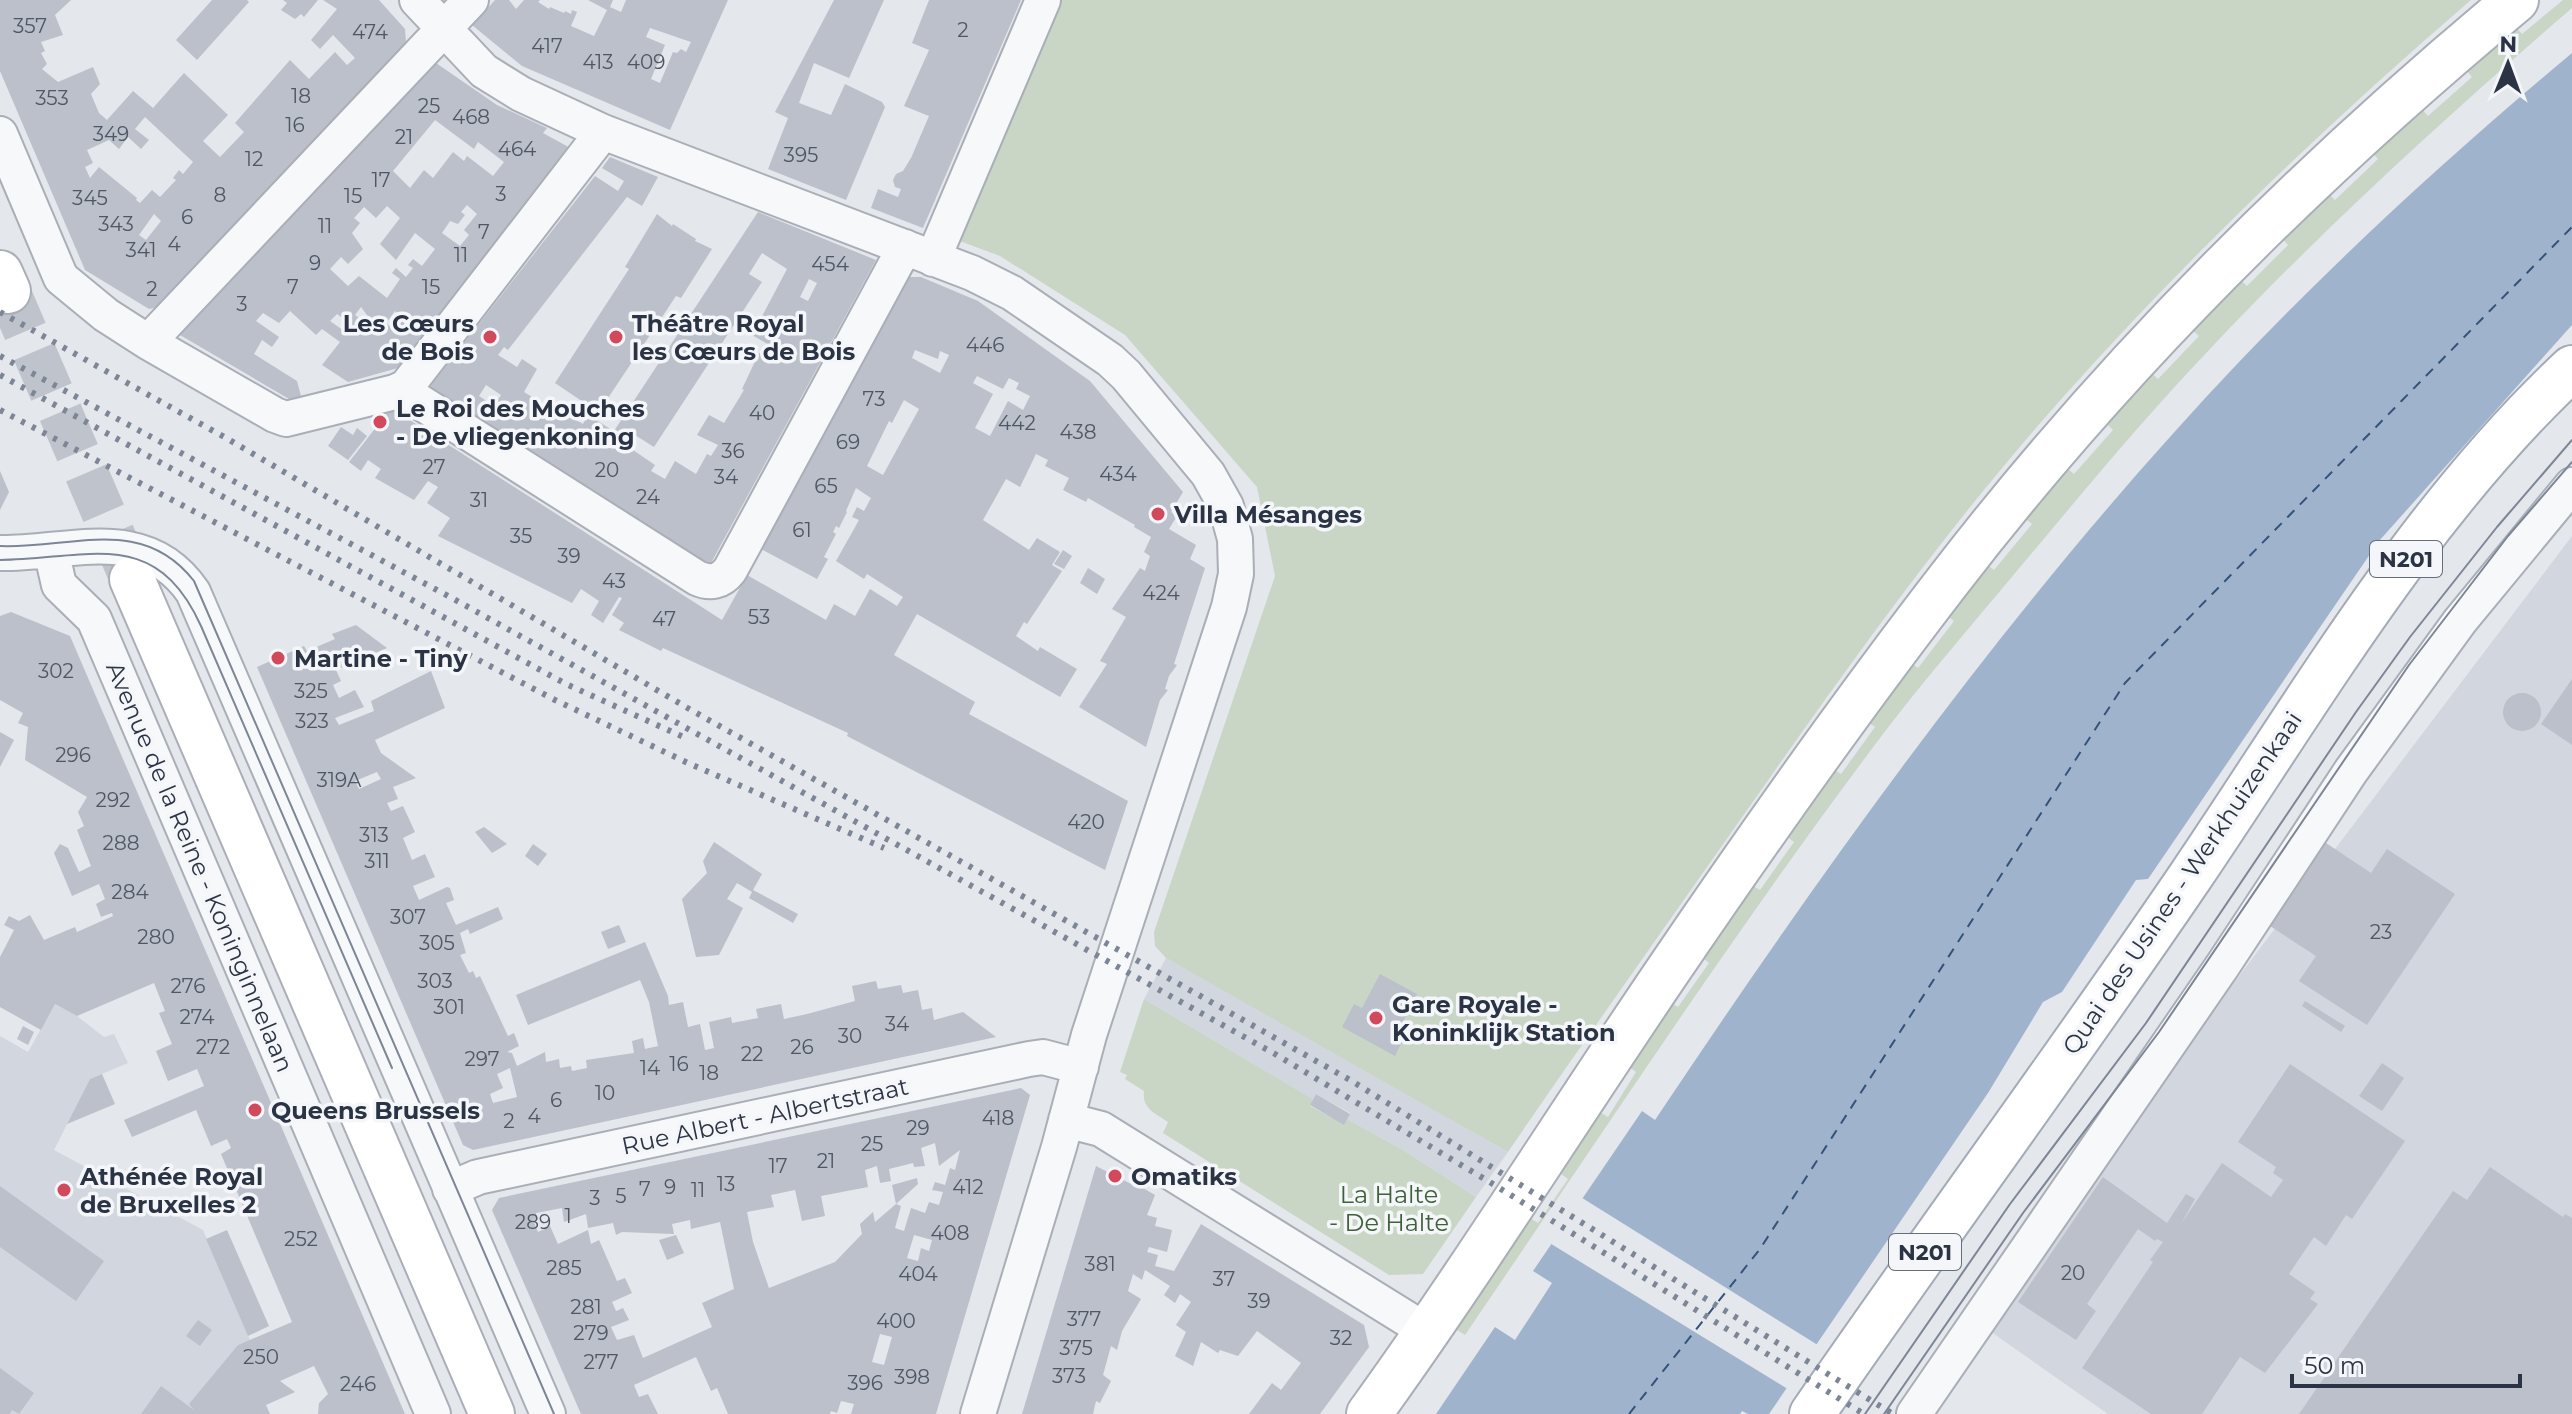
<svg xmlns="http://www.w3.org/2000/svg" width="2572" height="1414" font-family="Montserrat,sans-serif">
  <style>
    .built { fill: #d2d6de }
    .green { fill: #c9d6c5 }
    .water { fill: #9fb4cc }
    .pier { fill: #e4e7ec }
    .lines { fill: none; stroke-linecap: round; stroke-linejoin: round }
    .ferry { stroke: #34527a; stroke-width: 2; stroke-dasharray: 10 8; stroke-linecap: butt }
    .building { fill: #bbc0ca; fill-rule: evenodd }
    .secondary-tunnel { stroke: #bfc3cb; stroke-width: 44; stroke-dasharray: 44 22; stroke-linecap: butt }
    .street-casing { stroke: #a9aeb7; stroke-width: 38 }
    .secondary-casing { stroke: #a9aeb7; stroke-width: 48 }
    .primary-casing { stroke: #a3abb8; stroke-width: 48 }
    .street { stroke: #f7f8fa; stroke-width: 34 }
    .secondary { stroke: #fff; stroke-width: 44 }
    .primary { stroke: #fff; stroke-width: 44 }
    .tram { stroke: #7d8696; stroke-width: 2 }
    .rail { stroke: #7d8696; stroke-width: 6; stroke-dasharray: 4 8; stroke-linecap: butt }
    .poi-dot { fill: #d1495b; stroke: #f4f6f9; stroke-width: 3 }
    .labels { text-anchor: middle; dominant-baseline: central; stroke-width: 7; stroke-linejoin: round; paint-order: stroke }
    .number-label { font-size: 20px; fill: #4f5766 }
    .shield { fill: #f4f6f9; stroke: #676e7b; stroke-width: 2 }
    .shield-label { font-size: 22px; font-weight: bold; fill: #2b3445 }
    .poi-label { font-size: 24px; font-weight: bold; fill: #2b3445; stroke: #f4f6f9; text-anchor: start }
    .street-label { font-size: 24px; fill: #2b3445; stroke: #f4f6f9 }
    .park-label { font-size: 24px; fill: #3f6138; stroke: #f4f6f9 }
  </style>
  <rect width="100%" height="100%" fill="#e4e7ec"/>
  <path class="built" d="M2572,536v878h-464l-131,-92z
    M1166,958l114,63 228,131 -32,45 -73,-47 -56,-31 3,-6 -34,-19 -3,5 -169,-100z
    M55,1004l22,12 27,21 10,-3 14,29 -38,16 -36,71 149,80 47,110 -12,5 -36,69h-202v-378l28,16z"/>
  <path class="green" d="M1061,0h1410c-144,124 -280,254 -407,396 -120,134 -223,280 -326,427 -77,110 -155,219 -230,329l-342,-194 -11,-12 -1,-14 121,-356 -18,-89 -132,-152 -125,-79 -43,-16z
    M2563,0h9v8c-125,108 -248,220 -362,341 -68,71 -131,148 -194,223 -45,54 -91,107 -133,162 -147,195 -281,400 -418,601l-11,-7 73,-112 11,7 30,-44 -11,-8 39,-61 12,7 28,-45 -11,-8 42,-64 11,7 31,-44 -11,-9 50,-71 12,7 34,-48 -11,-8 47,-67 11,7 34,-47 -11,-8 43,-59 11,8 36,-47 -11,-8 40,-51 11,8 38,-46 -11,-9 42,-50 11,9 39,-44 -10,-10 45,-50 10,9 41,-43 -10,-9 48,-50 10,9 41,-41 -9,-10 46,-45 10,10 43,-41 -9,-10 49,-44 10,11 44,-39 -9,-11 50,-42 9,10z
    M1144,999l169,100 -3,7 34,18 3,-5 56,31 73,47 -53,77 -34,1 -226,-142 5,-11c-13,-9 -26,-13 -24,-31l-19,-12 2,-4 -7,-3z"/>
  <path class="water" d="M2572,53v272l-193,216 -231,338 -12,1 -74,112 -19,10 -55,91 -219,321h-21l-6,-3 -2,3h-304l59,-87 20,13 37,-57 -19,-12 109,-160 13,9c177,-265 364,-526 584,-758 105,-110 217,-212 333,-309z"/>
  <path class="pier" d="M1579,1196l242,151 -30,44 -243,-149z"/>
  <g class="lines">
    <path class="ferry" d="M1629,1414l131,-165 365,-566 447,-456"/>
  </g>
  <path class="building" d="M0,0h71l-16,15 8,20 -22,7 4,9 -4,2 6,11 -5,5 16,13 35,-15 7,17 -9,10 8,19 8,7 26,-29 20,17 31,-35 44,42 -25,26 17,16 24,-25 -9,-9 55,-63 19,19 26,-27 12,13 8,-7 -22,-23 -13,14 -9,-9 26,-31 -14,-9h56l26,29 1,13 -246,265 -11,2 -64,-39 -85,-199zM145,117l48,45 -10,12 -4,-4 -6,8 3,2 -16,17 -8,-7 -12,13 -4,-3 1,-2 -38,-31 -9,11 -5,-11 8,-4 -6,-13 22,-10 10,9 9,-12 13,12 8,-9 -14,-11zM154,214l7,7 -15,19 -7,-5z
    M212,0h35l2,2 -52,58 -21,-20z
    M283,0h35l-14,17 -3,-3 -6,5 -14,-9 6,-7z
    M495,0h14l7,9 8,-9h16l-2,2 11,7 1,-2 14,6 1,-2 6,3 1,-4 5,2 -6,14 23,10 13,-26 -19,-10h25l-3,7 11,5 5,-12h102l-58,130 -148,-64 -50,-41zM650,28l41,14 -5,10 -5,-3 -4,4 -4,-1 -13,31 -9,-4 14,-34 -19,-8z
    M834,0h50l-35,78 -35,-15 -15,40 32,12 14,-31 37,18 3,5 -39,93 -78,-31 20,-51 -13,-6z
    M929,0h92l-98,228 -52,-20 7,-19 20,8 3,-8 -6,-2 -2,-7 3,-6 7,-3 8,-13 18,-42 -25,-10 25,-56 -17,-7z
    M436,63l61,42 50,23 -4,5 31,17 -169,216 -57,16 -26,-17 18,-23 -18,-13 -6,6 -26,-24 -11,12 -16,-10 -7,8 23,16 -7,10 -10,-7 -8,14 43,27 4,15 -12,3 -109,-64zM435,120l39,29 4,-7 26,20 -11,14 -26,-20 -3,5 -11,-9 -20,26 -9,-8 -14,18 -17,-17zM467,205l10,9 -13,16 5,5 -9,11 -18,-13 8,-12 8,3 7,-9 -4,-3zM387,206l13,12 -20,26 16,16 19,-27 20,16 -13,17 -9,-7 -5,6 5,3 -7,9 -10,-9 -4,5 8,6 -13,19 -28,-22 -11,10 -18,-17 11,-12 7,7 15,-15 -11,-16 8,-10 -6,-5 10,-11 12,11zM361,307l11,15 3,-4 12,4 8,-11 9,8 -9,11 -8,-6 -3,5 -8,-8 -4,6 -17,-12zM337,314l15,11 -5,8 -17,-12z
    M610,157l48,20 -16,29 -15,-9 -119,153 -4,-3 -6,8 19,12 5,-8 15,10 -13,23 42,26 1,-3 16,9 9,-16 -37,-25 74,-114 -4,-2 32,-53 15,12 1,-2 23,15 -1,2 17,8 -31,49 -5,-2 -82,123 20,12 144,-219 118,48 -165,303 -7,3 -273,-174v-7l164,-209 23,15 6,-10 -22,-13zM762,253l25,16 -35,66 31,18 -6,10 -18,-10 -17,36 2,1 -20,33 -15,-8 -12,20 21,10 -7,11 -4,-2 -11,20 -21,-13 -10,18 -14,-8 4,-6 -22,-15 -1,2 -5,-3 8,-14 19,12 108,-165 -13,-8zM809,279l8,4 -9,18 -8,-4zM486,385l15,10 -7,11 -15,-10z
    M908,277h13l57,24 112,80 93,111 -12,20 6,4 -8,13 27,16 -6,14 15,9 -31,96 3,1 -8,11 -4,13 3,1 -8,10 -14,47 -67,-40 28,-43 -7,-3 26,-44 -14,-8 28,-41 5,3 5,-15 -6,-4 7,-15 -17,-10 1,-2 -47,-27 -2,4 -23,-12 6,-12 -24,-12 3,-6 -12,-6 -16,33 -14,-8 -23,41 46,30 8,-12 23,14 -8,13 10,6 -35,53 -3,-2 -8,14 22,15 2,-4 37,22 -17,28 -143,-83 -23,41 81,47 -6,12 159,87 -23,69 -258,-134 1,-3 -185,-85 -2,3 -42,-21 5,-7 -12,-8 10,-17 -3,-1 -16,26 -12,-8 8,-14 -18,-12 -9,14 -134,-67 12,-18 -23,-15 11,-16 -10,-6 -14,19 -39,-22 6,-9 -13,-9 -7,11 -12,-9 42,-54 331,212 25,-45 79,45 8,-16 21,12 15,-27 27,17 6,-9 -36,-23 -3,5 -28,-18 23,-41 -7,-3 5,-10 7,4 7,-13 -15,-10 -10,23 1,1 -8,16 -3,-2 -3,6 3,2 -12,23 4,2 -11,20 -56,-30zM915,350l23,9 2,-8 9,4 -9,18 -28,-15zM977,376l26,13 6,-11 10,5 -3,6 14,7 -7,14 -15,-9 -18,35 -15,-8 18,-34 -20,-11zM904,400l15,9 -36,66 -16,-9 22,-45 3,2z
    M341,427l12,8 4,-7 10,8 -19,24 -20,-14z
    M0,471l9,21 -9,18z
    M1063,550l9,6 -8,13 -10,-5z
    M1088,568l17,11 -8,15 -17,-11z
    M11,612l59,24 335,778h-87l1,-11 9,-9 -14,-28 -34,15 15,11 -29,13 4,9h-129l20,-28 33,24 -5,-6 49,-59 54,-23 -71,-168 10,-6 -4,-9 -16,7 -15,-36 -64,27 -8,-17 80,-34 -7,-17 -29,12 -12,-30 16,-7 -13,-31 6,-2 -11,-28 -77,33 -22,-12 -14,26 -41,-23v-50l14,-27 -10,-5 5,-9 10,5 11,-6 14,25 31,-13 2,5 36,-16 -1,-3 -11,4 -5,-13 9,-5 -6,-15 -27,12 -18,-43 6,-9 8,4 11,24 12,-6 -14,-36 7,-4 -6,-14 9,-15 -62,-37 3,-33 -10,-4 5,-10 -23,-13v-84z
    M356,625l31,23 -51,22 5,11 -8,4 6,13 16,-8 9,17 -29,11 4,7 35,-14 -3,-10 60,-30 14,37 -70,32 6,13 35,25 -23,9 5,12 -11,4 4,8 12,-5 12,26 -12,6 9,22 13,-6 10,23 -22,9 6,14 28,-13 3,1 4,12 -8,3 10,22 42,-18 5,12 -33,15 -2,-5 -8,4 6,20 -6,2 9,18 4,-2 3,7 4,-2 28,60 6,-3 5,13 -12,6 5,1 5,13 28,-14 1,10 13,-3 1,9 11,-2 1,5 15,-3 -1,-8 48,-7 -2,-12 11,-3 2,11 13,-3 -9,-44 -9,-22 -112,45 -12,-30 129,-53 23,54 1,9 14,-3 5,25 12,-3 5,26 9,-2 -5,-26 22,-5 1,6 26,-5 -2,-9 25,-5 3,15 23,-5 48,-13 -3,-15 24,-5 2,8 23,-4 2,8 15,-3 4,20 10,-2 2,12 29,-8 33,25 -523,113 -10,-5 -206,-478 47,-21 3,5 28,-12 -3,-5zM377,772l4,7 -22,10 -4,-8zM510,1068l7,29 -24,6 -3,-9 13,-6 -6,-14z
    M2572,679v66l-31,-21z
    M2503 712a19 19 0 1 1 38 0a19 19 0 1 1-38 0Z
    M0,732l14,8 -14,27z
    M484,827l23,17 -15,9 -17,-21z
    M2320,839l51,34 16,-24 68,45 -88,131 -68,-44 17,-25 -52,-34z
    M714,842l48,32 -9,16 45,24 -5,9 -44,-25 3,-6 -15,-9 -10,16 16,9 -24,47 -23,2 -14,-58 25,-26 -4,-12z
    M533,844l14,10 -9,12 -13,-10z
    M619,925l7,17 -18,7 -7,-17z
    M1380,974l37,20 -17,33 7,4 -12,25 -53,-29 12,-23 8,4z
    M2305,1001l40,25 -4,6 -39,-26z
    M23,1026l11,6 -6,13 -11,-6z
    M2382,1063l22,15 -22,33 -23,-15z
    M2290,1064l115,77 -53,78 -6,-4 -20,31 -12,-9 -25,37 26,18 -5,7 8,5 -53,69 -25,-16 -38,57h-51l-69,-46 71,-106 -3,-2 13,-18 -6,-3 -2,2 -17,-12 -51,75 9,7 -20,29 -58,-38 85,-125 64,46 19,-29 9,5 -14,25 41,-61 49,34 12,-17 -10,-7 3,-6 -38,-25z
    M102,1074l13,30 -48,20 23,-45z
    M1021,1088l9,7 -94,319h-85l3,-10 -13,-3 -4,12 -6,-2 -1,3h-102l-11,-26 -6,3 -15,-34 -62,28 5,12 9,-3 10,20h-77l-89,-204 7,-12zM935,1143l4,23 21,-16 -5,20 -5,-2 -5,17 -10,-3 -3,8 11,2 -4,13 -10,-3 -4,11 -14,-5 -7,23 -9,-3 6,-22 -5,-2 22,-20 -1,-6 -25,7 4,19 -21,18 -2,-10 -13,12 2,10 -27,28 -66,26 -16,-46 -6,-30 27,-5 -3,-12 24,-5 7,31 23,-5 -4,-20 47,-9 -3,-17 12,-4 3,17 11,-2 -2,-12 24,-6 1,4 11,-1 -4,-18zM562,1208l2,14 22,-8 2,14 25,-5 3,12 6,-3 52,2 -2,-10 18,-4 1,9 29,-7 14,67 -32,14 10,24 -69,31 -9,-23 -17,5 -6,-13 18,-7 -6,-12 -7,3 -4,-9 20,-9 -7,-15 -8,3 -18,-41 -8,4 -3,-14 -30,14 -8,-18 -12,6 -5,-12 4,-1 -1,-6zM914,1235l18,5 -3,11 -8,-3 -3,13 -11,-3zM880,1334l12,3 -8,28 -12,-3z
    M1316,1094l34,20 -6,11 -34,-20z
    M1096,1166l39,20 1,-2 19,11 -8,20 10,3 -2,8 17,4 -5,22 -18,-5 -2,5 11,3 -3,11 19,5 27,-47 163,101 5,22 -49,67h-71l23,-31 9,7 20,-27 -44,-32 -19,25 -18,-6 -2,3 -17,-11 -8,24 -18,-10 11,-24 -10,-7 15,-23 -11,-8 -5,9 -11,-8 6,-9 -25,-16 -3,10 -9,-6 -5,17 13,8 -19,32 -5,19 -6,-4 -8,29 8,6 -11,22 -4,-2 -3,13h-71z
    M2490,1167l73,50 2,-3 7,4v196h-273l154,-223 14,9z
    M0,1186l104,75 -28,40 -76,-54z
    M227,1230l42,96 -21,10 -42,-97z
    M676,1235l8,18 -17,7 -8,-20z
    M198,1320l14,10 -12,16 -14,-10z
    M0,1368l34,25 -15,21 -7,-4 -2,4h-10z"/>
  <g class="lines">
    <path class="secondary-tunnel" d="M8,291l124,288"/>
    <g class="street-casing">
      <path id="street" d="M417,0l67,71 37,23 82,38 369,141 40,20 98,67 16,15 82,99 18,32 9,33 1,35 -7,33 -140,428 -30,112 -81,267
        M0,134l61,144 45,37 42,27 127,73 11,4 109,-27 11,-5 197,-255
        M933,259l110,-259
        M148,342l323,-342
        M401,390l296,188c13,6 24,4 33,-8l175,-323
        M51,550l8,35 35,34 339,795
        M0,553c70,1 145,-31 193,39l355,822
        M1066,1120l35,9 327,203
        M450,1189l28,-12 551,-118 14,-2 38,10
        M1914,1414l309,-449 128,-194 109,-150 112,-136"/>
    </g>
    <g class="secondary-casing">
      <path id="secondary" d="M0,273l8,18
        M132,579l360,835
        M1369,1414c104,-144 198,-295 298,-442 91,-134 185,-267 284,-395 164,-213 358,-405 565,-577"/>
    </g>
    <g class="primary-casing">
      <path id="primary" d="M1812,1414c124,-180 255,-356 378,-537 118,-174 227,-364 382,-509"/>
    </g>
    <use href="#street" class="street"/>
    <use href="#secondary" class="secondary"/>
    <use href="#primary" class="primary"/>
    <path class="tram" d="M0,546c71,3 142,-32 194,35l360,833
      M0,560c89,-1 155,-35 201,66l191,442
      M1865,1414l145,-210 136,-181 210,-311 54,-75 87,-110 75,-87
      M1884,1414l139,-201 136,-181 250,-367 99,-129 64,-74"/>
    <path class="rail" d="M0,312l226,126 465,272 659,370 543,334
      M0,356l450,241 825,457 213,127 376,233
      M0,375l566,309 122,55
      M0,410l555,290 133,63 196,85"/>
  </g>
  <g class="poi-dot">
    <circle cx="490" cy="337" r="8"/>
    <circle cx="616" cy="337" r="8"/>
    <circle cx="380" cy="422" r="8"/>
    <circle cx="1158" cy="514" r="8"/>
    <circle cx="278" cy="658" r="8"/>
    <circle cx="1376" cy="1018" r="8"/>
    <circle cx="255" cy="1110" r="8"/>
    <circle cx="1115" cy="1176" r="8"/>
    <circle cx="64" cy="1190" r="8"/>
  </g>
  <g class="labels">
    <g class="number-label">
      <text x="30" y="26">357</text>
      <text x="963" y="30">2</text>
      <text x="370" y="32">474</text>
      <text x="547" y="46">417</text>
      <text x="598" y="62">413</text>
      <text x="646" y="62">409</text>
      <text x="301" y="96">18</text>
      <text x="52" y="98">353</text>
      <text x="429" y="106">25</text>
      <text x="471" y="117">468</text>
      <text x="295" y="125">16</text>
      <text x="111" y="134">349</text>
      <text x="404" y="137">21</text>
      <text x="517" y="149">464</text>
      <text x="801" y="155">395</text>
      <text x="254" y="159">12</text>
      <text x="381" y="180">17</text>
      <text x="501" y="194">3</text>
      <text x="220" y="195">8</text>
      <text x="353" y="196">15</text>
      <text x="90" y="198">345</text>
      <text x="187" y="217">6</text>
      <text x="116" y="224">343</text>
      <text x="325" y="226">11</text>
      <text x="484" y="232">7</text>
      <text x="174" y="244">4</text>
      <text x="141" y="250">341</text>
      <text x="461" y="255">11</text>
      <text x="315" y="263">9</text>
      <text x="830" y="264">454</text>
      <text x="293" y="287">7</text>
      <text x="431" y="287">15</text>
      <text x="152" y="289">2</text>
      <text x="242" y="304">3</text>
      <text x="985" y="345">446</text>
      <text x="874" y="399">73</text>
      <text x="762" y="413">40</text>
      <text x="1017" y="423">442</text>
      <text x="1078" y="432">438</text>
      <text x="848" y="442">69</text>
      <text x="733" y="451">36</text>
      <text x="434" y="467">27</text>
      <text x="607" y="470">20</text>
      <text x="1118" y="474">434</text>
      <text x="726" y="477">34</text>
      <text x="826" y="486">65</text>
      <text x="648" y="497">24</text>
      <text x="479" y="500">31</text>
      <text x="802" y="530">61</text>
      <text x="521" y="536">35</text>
      <text x="569" y="556">39</text>
      <text x="614" y="581">43</text>
      <text x="1161" y="593">424</text>
      <text x="759" y="617">53</text>
      <text x="664" y="619">47</text>
      <text x="56" y="671">302</text>
      <text x="311" y="691">325</text>
      <text x="312" y="721">323</text>
      <text x="73" y="755">296</text>
      <text x="339" y="780">319A</text>
      <text x="113" y="800">292</text>
      <text x="1086" y="822">420</text>
      <text x="374" y="835">313</text>
      <text x="121" y="843">288</text>
      <text x="377" y="861">311</text>
      <text x="130" y="892">284</text>
      <text x="408" y="917">307</text>
      <text x="2381" y="932">23</text>
      <text x="156" y="937">280</text>
      <text x="437" y="943">305</text>
      <text x="435" y="981">303</text>
      <text x="188" y="986">276</text>
      <text x="449" y="1007">301</text>
      <text x="197" y="1017">274</text>
      <text x="897" y="1024">34</text>
      <text x="850" y="1036">30</text>
      <text x="213" y="1047">272</text>
      <text x="802" y="1047">26</text>
      <text x="752" y="1054">22</text>
      <text x="482" y="1059">297</text>
      <text x="679" y="1064">16</text>
      <text x="650" y="1068">14</text>
      <text x="709" y="1073">18</text>
      <text x="605" y="1093">10</text>
      <text x="556" y="1100">6</text>
      <text x="534" y="1116">4</text>
      <text x="998" y="1118">418</text>
      <text x="509" y="1121">2</text>
      <text x="918" y="1128">29</text>
      <text x="872" y="1144">25</text>
      <text x="826" y="1161">21</text>
      <text x="778" y="1166">17</text>
      <text x="726" y="1184">13</text>
      <text x="670" y="1187">9</text>
      <text x="968" y="1187">412</text>
      <text x="645" y="1189">7</text>
      <text x="698" y="1190">11</text>
      <text x="621" y="1196">5</text>
      <text x="595" y="1198">3</text>
      <text x="568" y="1216">1</text>
      <text x="533" y="1222">289</text>
      <text x="950" y="1233">408</text>
      <text x="301" y="1239">252</text>
      <text x="1100" y="1264">381</text>
      <text x="564" y="1268">285</text>
      <text x="2073" y="1273">20</text>
      <text x="918" y="1274">404</text>
      <text x="1224" y="1279">37</text>
      <text x="1259" y="1301">39</text>
      <text x="586" y="1307">281</text>
      <text x="1084" y="1319">377</text>
      <text x="896" y="1321">400</text>
      <text x="591" y="1333">279</text>
      <text x="1341" y="1338">32</text>
      <text x="1076" y="1348">375</text>
      <text x="261" y="1357">250</text>
      <text x="601" y="1362">277</text>
      <text x="1069" y="1376">373</text>
      <text x="912" y="1377">398</text>
      <text x="865" y="1383">396</text>
      <text x="358" y="1384">246</text>
    </g>
    <g class="shield">
      <rect x="2370" y="541" width="72" height="36" rx="6"/>
      <rect x="1889" y="1234" width="72" height="36" rx="6"/>
    </g>
    <g class="shield-label">
      <text x="2406" y="559">N201</text>
      <text x="1925" y="1252">N201</text>
    </g>
    <g class="poi-label">
      <text x="474" y="323" text-anchor="end">Les Cœurs<tspan x="474" dy="28">de Bois</tspan></text>
      <text x="632" y="323">Théâtre Royal<tspan x="632" dy="28">les Cœurs de Bois</tspan></text>
      <text x="396" y="408">Le Roi des Mouches<tspan x="396" dy="28">- De vliegenkoning</tspan></text>
      <text x="1174" y="514">Villa Mésanges</text>
      <text x="294" y="658">Martine - Tiny</text>
      <text x="1392" y="1004">Gare Royale -<tspan x="1392" dy="28">Koninklijk Station</tspan></text>
      <text x="271" y="1110">Queens Brussels</text>
      <text x="80" y="1176">Athénée Royal<tspan x="80" dy="28">de Bruxelles 2</tspan></text>
      <text x="1131" y="1176">Omatiks</text>
    </g>
    <g class="street-label">
      <text transform="translate(200 867) rotate(67)">Avenue de la Reine - Koninginnelaan</text>
      <text transform="translate(2182 883) rotate(-56)">Quai des Usines - Werkhuizenkaai</text>
      <text transform="translate(765 1116) rotate(-12)">Rue Albert - Albertstraat</text>
    </g>
    <g class="park-label">
      <text x="1389" y="1194">La Halte<tspan x="1389" dy="28">- De Halte</tspan></text>
    </g>
  </g>
  <g transform="translate(2508 64) rotate(1)" stroke="#f4f6f9" stroke-width="6" paint-order="stroke">
  <path d="M0-6L14 30L0 20L-14 30Z" fill="#2b3445"/>
  <text y="-12" font-size="22" font-weight="bold" text-anchor="middle" fill="#2b3445">N</text>
  </g>
  <path d="M2292 1374v12h228v-12" fill="none" stroke="#2b3445" stroke-width="4"/>
  <text x="2304" y="1374" font-size="24" fill="#2b3445" stroke="#f4f6f9" stroke-width="6" paint-order="stroke">50 m</text>
</svg>
